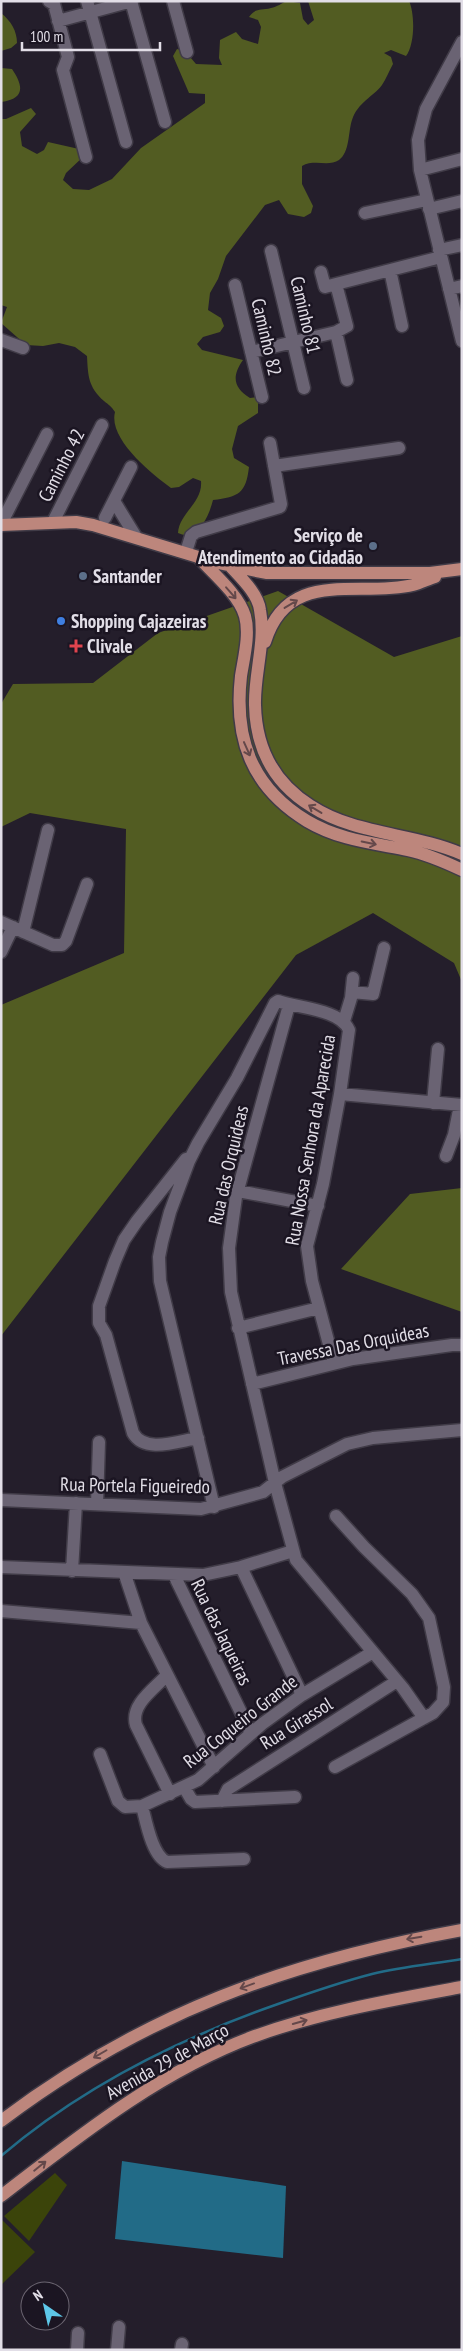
<svg xmlns="http://www.w3.org/2000/svg" width="463" height="2351" font-family="'PT Sans Narrow',sans-serif">
  <style>
    .green { fill: #3b440a }
    .forest { fill: #525c22 }
    .water { fill: #226b87 }
    .lines { fill: none; stroke-linecap: round; stroke-linejoin: round }
    .stream { stroke: #226b87; stroke-width: 2.5 }
    .minor-casing { stroke: #403b47; stroke-width: 15 }
    .major-casing { stroke: #403b47; stroke-width: 15 }
    .minor { stroke: #6a6373; stroke-width: 12 }
    .major { stroke: #bd867c; stroke-width: 12 }
    .oneway { stroke: #64484a }
    .service-dot { fill: #5c6f8a; stroke: #1b1522; stroke-width: 2 }
    .shop-dot { fill: #3f7fe0; stroke: #1b1522; stroke-width: 2 }
    .health-dot { fill: #e0444e; stroke: #1b1522; stroke-width: 2 }
    .labels { text-anchor: middle; dominant-baseline: central; stroke-width: 5; stroke-linejoin: round; paint-order: stroke }
    .street-label { font-size: 19px; fill: #e2dee7; stroke: #1b1522 }
    .poi-label { font-size: 19px; font-weight: bold; fill: #e2dee7; stroke: #1b1522; text-anchor: start }
  </style>
  <rect width="100%" height="100%" fill="#241e2b"/>
  <path class="green" d="M55,2173l12,12 -38,56 -25,-25z
    M1,2219l34,33 -34,33z"/>
  <path class="forest" d="M287,1l13,2 3,16 5,6 6,-5 -6,-19h101c6,13 6,43 -3,55l-15,-6 -7,3 7,4 2,7c-4,7 -7,15 -11,21 -9,12 -24,17 -30,35 -4,12 -2,32 -13,40 -10,7 -25,-1 -37,6v18l11,22 -2,7 -7,4 -16,-3 -9,-14 -14,5 -39,51 -8,23 -8,14 -2,17 13,8 3,8 -4,6 -17,5 -6,7 5,6 41,10c-12,17 -9,28 7,38l8,-1v16l-20,13 -6,23 2,9 15,9c-3,26 -10,30 -36,33 -4,16 -15,42 -35,33 1,-20 25,-30 23,-52l-8,-3 -14,9 -8,1c-19,-14 -63,-49 -56,-76 -4,-6 -6,-7 -11,-11 -16,-14 -16,-26 -17,-45l-12,-9 -16,-4 -16,3 -17,-1 -25,-22 6,-16 -6,-2v-186h5l25,-11 5,6 -16,18 2,14 15,8 7,-4 4,-8 31,7 5,7 -18,17 -3,7 10,9 16,1 23,-11 29,-31 64,-45v-9l-16,-1 -16,-37 4,-7 8,2 11,13 26,1 -3,-7 1,-18 16,-8 6,7 16,5 3,-17 -3,-7 -9,-3c7,-10 12,-6 22,-9 6,-1 11,-5 16,-7z
    M1,13c10,8 16,18 16,30l-6,5 -10,3z
    M1,68l11,1c11,16 14,30 -11,33z
    M278,591l116,66 68,-21v346l-8,-19 -81,-50 -77,42 -295,381v-331l123,-52 2,-124 -96,-16 -29,14v-123l12,-20 80,-1 65,-50z
    M462,1188v124l-121,-43 69,-75z"/>
  <path class="water" d="M122,2161l164,25 -3,72 -168,-19z"/>
  <g class="lines">
    <path class="stream" d="M1,2156c82,-70 177,-117 277,-152 31,-11 63,-22 94,-30 29,-7 60,-10 90,-15"/>
    <g class="minor-casing">
      <path id="minor" d="M49,1l5,3 14,53 -5,13 23,87
        M87,1l39,141
        M131,1l34,121
        M173,1l14,51
        M58,21l74,-20
        M462,42l-36,67 -8,31 2,30 42,171
        M420,170l42,-11
        M429,209l33,-8
        M365,213l62,-13
        M439,250l23,-5
        M271,251l33,137
        M390,270l12,56
        M336,284l105,-27
        M235,285l27,112
        M449,289l13,-3
        M336,332l11,48
        M1,340l22,8
        M251,352l85,-20 11,-6 -11,-42 -11,3 -4,-15
        M274,466l125,-18
        M114,501l22,36
        M105,518l26,-51
        M53,522l49,-97
        M1,524l46,-90
        M186,552l5,-16 5,-4 84,-25 1,-3 -11,-61
        M1,922l52,23h9l4,-4 21,-57
        M23,932l25,-102
        M1,952l12,-25
        M352,992l21,2 11,-46
        M289,1005l-53,192 -7,51 2,44 44,191 21,77 107,128 21,30
        M344,1021l7,-23 2,-20
        M340,1094l122,11
        M433,1103l5,-54
        M446,1156l8,-21 6,-30
        M186,1159l-49,62 -13,19 -9,21 -16,45v17l7,12 27,98c12,21 45,8 65,5
        M238,1191l80,15
        M238,1328l81,-20
        M252,1384l101,-25 99,-14h10
        M1,1500l200,9 62,-17 19,-15 65,-33 26,-6 89,-8
        M97,1504l2,-62
        M214,1507l-54,-226 -1,-24 3,-15 8,-30 19,-51 9,-18 39,-65 38,-75 3,-2c19,7 62,8 71,29l-9,64 -17,90 -16,62 5,35 22,82
        M1,1567l202,8 38,-8 52,-16
        M241,1567l61,128
        M72,1571l4,-68
        M124,1572l17,51 73,144
        M174,1575l77,158
        M1,1611l140,12
        M166,1676c-12,13 -36,29 -30,49l34,69
        M100,1754l18,47 7,6 17,-1
        M335,1767l98,-54 10,-11 1,-15 -15,-69 -17,-24 -48,-47 -28,-31
        M184,1787l7,12 4,3 100,-5
        M222,1801l6,-12 169,-108
        M244,1859l-77,3c-15,-6 -21,-41 -25,-56l56,-26 64,-56 40,-29 71,-43
        M77,2350l1,-17
        M117,2350l2,-23
        M181,2350l1,-6"/>
    </g>
    <g class="major-casing">
      <path id="major" d="M1,525l75,-3 17,3 125,38 48,10h164l32,-4
        M198,557c15,16 41,38 47,59 5,18 -1,41 -4,60 -7,62 10,111 66,145 32,19 66,22 101,29 19,4 37,12 54,20
        M231,567c11,12 27,27 29,43 6,32 -6,64 -5,95 1,44 19,78 56,101 44,29 103,27 151,48
        M265,642c23,-75 92,-44 148,-57 8,-2 15,-6 22,-8
        M1,2121c143,-108 286,-159 461,-191
        M1,2196c79,-61 159,-125 254,-160 66,-24 137,-36 207,-49"/>
    </g>
    <use href="#minor" class="minor"/>
    <use href="#major" class="major"/>
  </g>
  <defs><path id="oneway-shaft" d="M-6 0H5M1.5-3L5.5 0L1.5 3" fill="none" stroke-width="1.6" stroke-linecap="round" stroke-linejoin="round" transform="scale(1.25)"/></defs>
  <g class="oneway">
    <use href="#oneway-shaft" transform="translate(231 593) rotate(49)"/>
    <use href="#oneway-shaft" transform="translate(291 604) rotate(-31)"/>
    <use href="#oneway-shaft" transform="translate(247 749) rotate(66)"/>
    <use href="#oneway-shaft" transform="translate(315 809) rotate(-149)"/>
    <use href="#oneway-shaft" transform="translate(369 843) rotate(12)"/>
    <use href="#oneway-shaft" transform="translate(414 1938) rotate(170)"/>
    <use href="#oneway-shaft" transform="translate(247 1986) rotate(160)"/>
    <use href="#oneway-shaft" transform="translate(300 2022) rotate(-16)"/>
    <use href="#oneway-shaft" transform="translate(100 2054) rotate(150)"/>
    <use href="#oneway-shaft" transform="translate(40 2166) rotate(-39)"/>
  </g>
  <g class="service-dot">
    <circle cx="373" cy="546" r="5"/>
    <circle cx="83" cy="576" r="5"/>
  </g>
  <circle class="shop-dot" cx="61" cy="621" r="5"/>
  <path class="health-dot" d="M73.5 638.5h5v5h5v5h-5v5h-5v-5h-5v-5h5z"/>
  <g class="labels">
    <g class="street-label">
      <text transform="translate(306 315) rotate(77)">Caminho 81</text>
      <text transform="translate(267 337) rotate(77)">Caminho 82</text>
      <text transform="translate(61 465) rotate(-63)">Caminho 42</text>
      <text transform="translate(310 1140) rotate(-80)">Rua Nossa Senhora da Aparecida</text>
      <text transform="translate(228 1165) rotate(-77)">Rua das Orquideas</text>
      <text transform="translate(353 1344) rotate(-11)">Travessa Das Orquideas</text>
      <text transform="translate(135 1485) rotate(1)">Rua Portela Figueiredo</text>
      <text transform="translate(222 1632) rotate(64)">Rua das Jaqueiras</text>
      <text transform="translate(240 1721) rotate(-38)">Rua Coqueiro Grande</text>
      <text transform="translate(296 1723) rotate(-32)">Rua Girassol</text>
      <text transform="translate(167 2061) rotate(-29)">Avenida 29 de Março</text>
    </g>
    <g class="poi-label">
      <text x="363" y="535" text-anchor="end">Serviço de<tspan x="363" dy="22">Atendimento ao Cidadão</tspan></text>
      <text x="93" y="576">Santander</text>
      <text x="71" y="621">Shopping Cajazeiras</text>
      <text x="87" y="646">Clivale</text>
    </g>
  </g>
  <rect width="463" height="2351" fill="none" stroke="#e2dee7" stroke-width="5"/>
  <g transform="translate(45 2306) rotate(326)"><circle r="24" fill="#1b1522" stroke="#6b6571"/>
  <path d="M0-4L9 19L0 12L-9 19Z" fill="#5dc7e8"/>
  <text y="-8" font-size="14" font-weight="bold" text-anchor="middle" fill="#e2dee7">N</text>
  </g>
  <path d="M22 42v8h138v-8" fill="none" stroke="#e2dee7" stroke-width="2.5"/>
  <text x="30" y="42" font-size="15" fill="#e2dee7" stroke="#1b1522" stroke-width="4" paint-order="stroke">100 m</text>
</svg>
